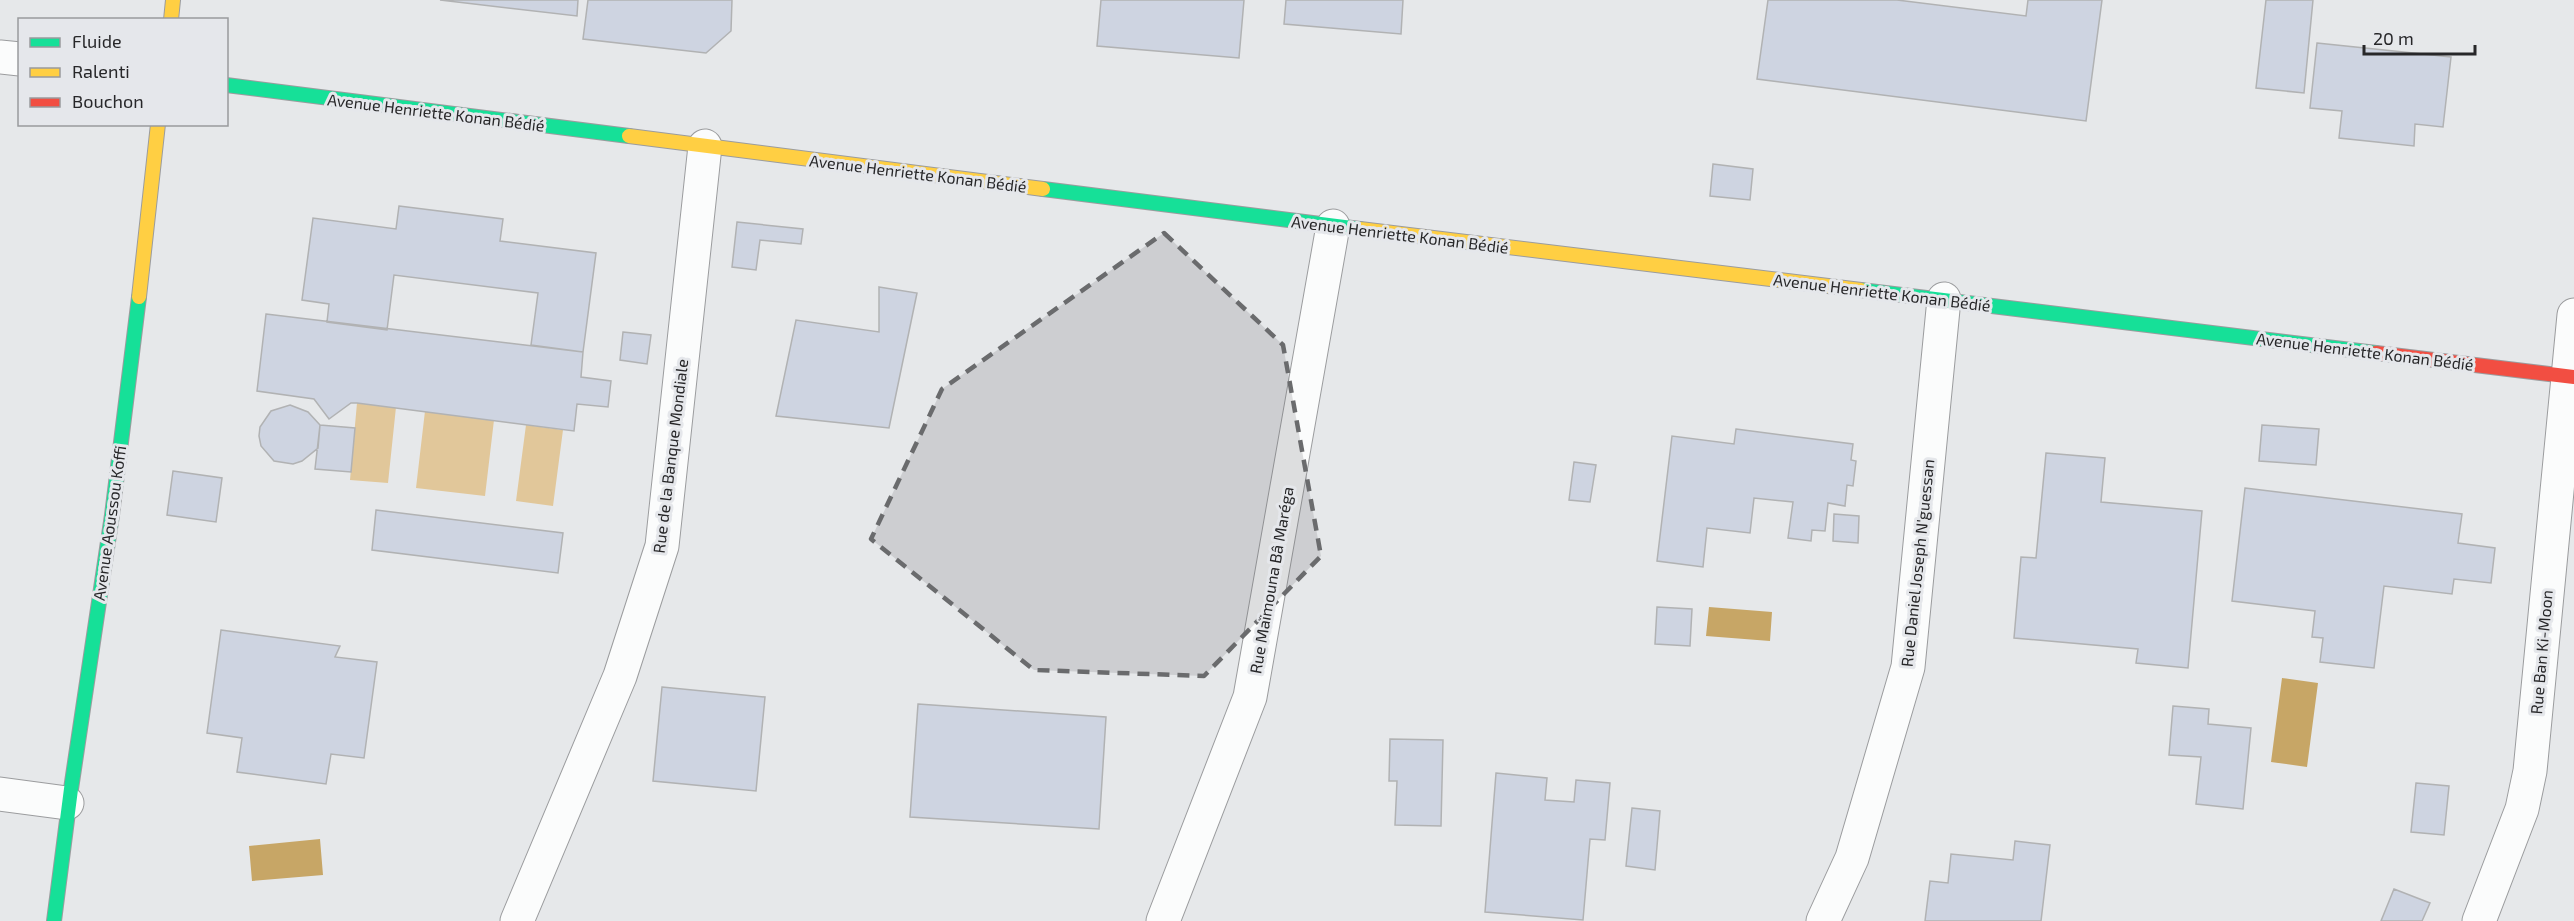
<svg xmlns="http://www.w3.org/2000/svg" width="2574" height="921" font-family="'Exo 2',sans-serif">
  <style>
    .green { fill: #e1c79a }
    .water { fill: #c7a666 }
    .building { fill: #ced4e1; stroke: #b1b2b3; stroke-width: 1.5 }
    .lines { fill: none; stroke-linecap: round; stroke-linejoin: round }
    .street-casing { stroke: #9b9c9e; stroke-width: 35 }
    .fast-casing { stroke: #9b9c9e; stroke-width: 16 }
    .slow-casing { stroke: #9b9c9e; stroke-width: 16 }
    .jam-casing { stroke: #9b9c9e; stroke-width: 16 }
    .street { stroke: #fbfcfc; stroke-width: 33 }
    .fast { stroke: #16e098; stroke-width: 14 }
    .slow { stroke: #ffcf43; stroke-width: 14 }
    .jam { stroke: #f24e42; stroke-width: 14 }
    .marked { fill: #6a6b6d; fill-opacity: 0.2; stroke: #6a6b6d; stroke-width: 4.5; stroke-dasharray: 12 8; stroke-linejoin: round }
    .labels { text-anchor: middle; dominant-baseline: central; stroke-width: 6; stroke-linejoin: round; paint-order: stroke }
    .street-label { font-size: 16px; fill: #272729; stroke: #e5e7eb }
  </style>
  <rect width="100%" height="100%" fill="#e6e8ea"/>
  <path class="green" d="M357,403l39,4 -8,76 -38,-3z
    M425,411l69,9 -9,76 -69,-8z
    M526,425l37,5 -10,76 -37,-5z"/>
  <path class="water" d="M1709,607l63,5 -2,29 -64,-5z
    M2282,678l36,5 -11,84 -36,-5z
    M320,839l3,36 -71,6 -3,-35z"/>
  <path class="building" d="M440,0h138l-1,16z
    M588,0h144l-1,31 -25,22 -123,-14z
    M1101,0h143l-5,58 -142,-12z
    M1286,0h117l-2,34 -117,-10z
    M1768,0h129l129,16 2,-16h74l-16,121 -329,-42z
    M2266,0h47l-9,93 -48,-5z
    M2317,43l134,14 -8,70 -28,-3 -1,22 -75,-8 3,-27 -32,-3z
    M1713,164l40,5 -3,31 -40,-4z
    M399,206l104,13 -3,22 96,12 -13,99 -52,-7 7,-52 -144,-18 -7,55 -60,-8 2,-18 -27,-4 11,-82 83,11z
    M737,222l66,7 -2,15 -41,-4 -4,30 -24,-3z
    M879,287l38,6 -28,135 -113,-12 20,-96 83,12z
    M266,314l317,38 -2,25 30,4 -3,26 -31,-3 -3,27 -217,-28h-6l-22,16 -15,-20 -57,-8z
    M623,332l28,3 -4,29 -27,-4z
    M290,405l18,7 12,13 -2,23 -16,13 -9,3 -19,-3 -13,-15 -2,-10 1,-9 11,-16z
    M320,425l35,3 -4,44 -36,-3z
    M2262,425l57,4 -3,36 -57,-4z
    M1736,429l117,15 -2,16 5,1 -3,25 -6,-1 -2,21 -17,-3 -3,28 -13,-1 -1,11 -23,-3 5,-36 -39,-4 -4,35 -43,-5 -4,39 -46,-6 15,-125 62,8z
    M2046,453l59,5 -4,44 101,9 -14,157 -52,-5 2,-14 -124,-11 7,-81 15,1z
    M1574,462l22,3 -6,37 -21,-2z
    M173,471l49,7 -6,44 -49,-7z
    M2245,488l217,26 -4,29 37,5 -4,35 -37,-4 -2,15 -68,-8 -10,82 -54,-6 3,-24 -11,-1 3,-26 -83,-10z
    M376,510l187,23 -5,40 -186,-23z
    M1834,514l25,2 -1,27 -25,-2z
    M1657,607l35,2 -2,37 -35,-2z
    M221,630l119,16 -5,11 42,5 -13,96 -33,-4 -5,30 -89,-12 5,-34 -35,-5z
    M662,687l103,10 -9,94 -103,-10z
    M918,704l188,13 -7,112 -189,-12z
    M2173,706l36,3 -1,15 43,4 -8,81 -47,-5 5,-47 -32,-2z
    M1390,739l53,1 -2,86 -46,-1 2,-44h-8z
    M1496,773l51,5 -2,22 29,2 2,-22 34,3 -5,57 -15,-1 -7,81 -98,-8z
    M2416,783l33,3 -5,49 -33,-3z
    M1632,808l28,3 -5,59 -29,-4z
    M2015,841l35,4 -9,76h-116l5,-40 18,2 3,-29 62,6z
    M2394,889l36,14 -8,18h-41z"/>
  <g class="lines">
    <g class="street-casing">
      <path id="street" d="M0,57l20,2
        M0,794l67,9
        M517,921l103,-245 42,-130 43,-400
        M1163,921l87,-224 83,-471
        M1823,921l29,-63 56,-191 36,-368
        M2479,921l43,-112 8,-38 44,-456"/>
    </g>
    <g class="fast-casing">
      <path id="fast" d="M226,85l403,51
        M1043,189l317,40
        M1861,290l515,63
        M54,921l17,-132 41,-274 27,-218"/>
    </g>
    <g class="slow-casing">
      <path id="slow" d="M171,20l2,-20
        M629,136l414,53
        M1360,229l501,61
        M139,297l19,-173"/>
    </g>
    <g class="jam-casing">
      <path id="jam" d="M2376,353l198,24"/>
    </g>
    <use href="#street" class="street"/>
    <use href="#fast" class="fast"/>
    <use href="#slow" class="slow"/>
    <use href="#jam" class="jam"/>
  </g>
  <path class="marked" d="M1164,233l119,112 38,211 -117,120 -170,-6 -163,-131 71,-150z"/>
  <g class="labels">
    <g class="street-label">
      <text transform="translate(436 112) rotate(7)">Avenue Henriette Konan Bédié</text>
      <text transform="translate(918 173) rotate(7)">Avenue Henriette Konan Bédié</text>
      <text transform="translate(1400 234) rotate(7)">Avenue Henriette Konan Bédié</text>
      <text transform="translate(1882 292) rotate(7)">Avenue Henriette Konan Bédié</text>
      <text transform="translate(2365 351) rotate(7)">Avenue Henriette Konan Bédié</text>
      <text transform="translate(670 456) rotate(-83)">Rue de la Banque Mondiale</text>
      <text transform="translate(109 523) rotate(-82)">Avenue Aoussou Koffi</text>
      <text transform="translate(1917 563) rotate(-84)">Rue Daniel Joseph N'guessan</text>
      <text transform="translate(1271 580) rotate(-80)">Rue Maïmouna Bâ Maréga</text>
      <text transform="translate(2541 652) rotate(-85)">Rue Ban Ki-Moon</text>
    </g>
  </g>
  <rect x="18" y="18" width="210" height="108" fill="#e5e7eb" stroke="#999a9d" stroke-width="1.5"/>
  <rect x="30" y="38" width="30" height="9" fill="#16e098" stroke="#999a9d" stroke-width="1.5"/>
  <text x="72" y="48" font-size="18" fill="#272729">Fluide</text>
  <rect x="30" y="68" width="30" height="9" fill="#ffcf43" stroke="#999a9d" stroke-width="1.5"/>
  <text x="72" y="78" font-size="18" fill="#272729">Ralenti</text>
  <rect x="30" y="98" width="30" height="9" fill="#f24e42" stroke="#999a9d" stroke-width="1.5"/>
  <text x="72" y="108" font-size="18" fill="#272729">Bouchon</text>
  <path d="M2364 45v9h111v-9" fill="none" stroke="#272729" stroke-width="3"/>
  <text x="2373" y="45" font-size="18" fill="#272729" stroke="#e5e7eb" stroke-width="4.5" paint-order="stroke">20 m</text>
</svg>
